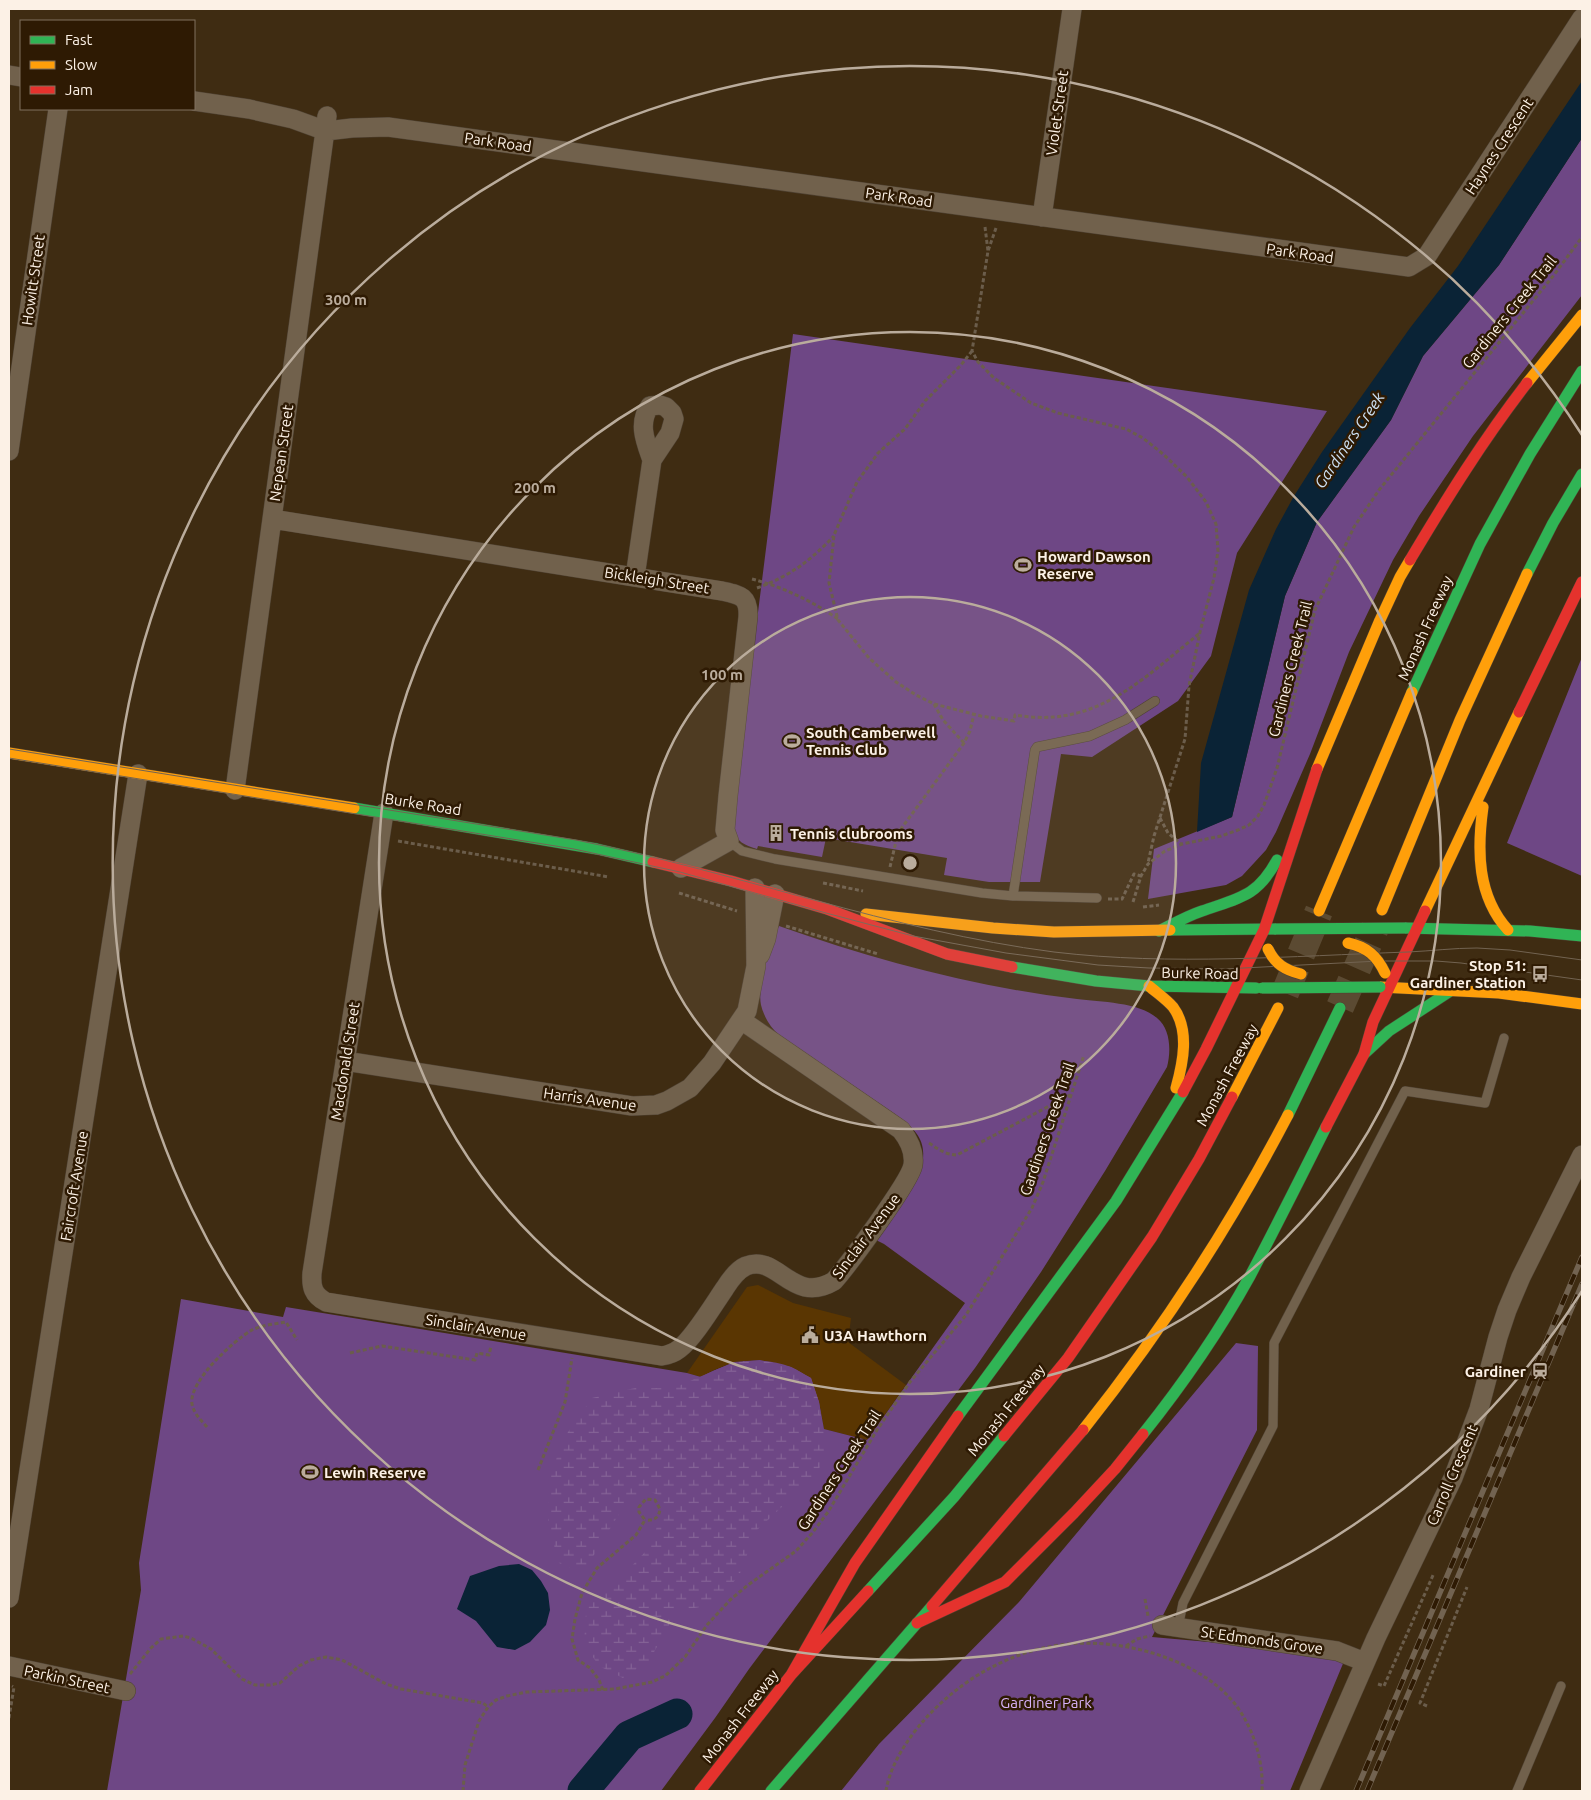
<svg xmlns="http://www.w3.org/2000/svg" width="1591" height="1800" font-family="Ubuntu,sans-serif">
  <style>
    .built { fill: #5a3602 }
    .green { fill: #6e4785 }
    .wetland { fill: url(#wetland-marsh) }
    .water { fill: #0a2336 }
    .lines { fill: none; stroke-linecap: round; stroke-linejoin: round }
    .river { stroke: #0a2336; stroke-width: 31 }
    .highway-tunnel { stroke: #5b4a32; stroke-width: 28; stroke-dasharray: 28 14; stroke-linecap: butt }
    .lane-casing { stroke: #4f4233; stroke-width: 10 }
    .street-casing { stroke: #4f4233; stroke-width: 20 }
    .fast-casing { stroke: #4f4233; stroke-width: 12 }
    .slow-casing { stroke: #4f4233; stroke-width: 12 }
    .jam-casing { stroke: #4f4233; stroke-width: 12 }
    .path { stroke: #6b5d4b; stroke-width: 3; stroke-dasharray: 4 2.5; stroke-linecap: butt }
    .lane { stroke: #71614c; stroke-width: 9 }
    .street { stroke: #71614c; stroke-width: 19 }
    .fast { stroke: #30b455; stroke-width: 11 }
    .slow { stroke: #ff9f0a; stroke-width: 11 }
    .jam { stroke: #e5322d; stroke-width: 11 }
    .tram { stroke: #726351; stroke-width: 1 }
    .rail-casing { stroke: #726351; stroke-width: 5.5 }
    .rail { stroke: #2e1a03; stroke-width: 4; stroke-dasharray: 11; stroke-linecap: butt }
    .fast-bridge-casing { stroke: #4f4233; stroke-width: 12; stroke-linecap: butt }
    .slow-bridge-casing { stroke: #4f4233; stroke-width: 12; stroke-linecap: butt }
    .fast-bridge { stroke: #30b455; stroke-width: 11 }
    .slow-bridge { stroke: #ff9f0a; stroke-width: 11 }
    .ring { fill: none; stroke: #baac9c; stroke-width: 2.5 }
    .labels { text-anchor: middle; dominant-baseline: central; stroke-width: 5; stroke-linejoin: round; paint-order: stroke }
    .street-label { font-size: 15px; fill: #fcf1e6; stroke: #2e1a03 }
    .poi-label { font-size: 15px; font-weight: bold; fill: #fcf1e6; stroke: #2e1a03; text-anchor: start }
    .park-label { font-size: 15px; fill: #d7b2f9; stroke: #2e1a03 }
    .water-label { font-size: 16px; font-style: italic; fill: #cde1f5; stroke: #2e1a03 }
    .centre { fill: #baac9c; stroke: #2e1a03; stroke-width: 2.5 }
    .ring-label { font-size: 15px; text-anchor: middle; font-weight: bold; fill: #baac9c; stroke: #2e1a03; stroke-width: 5; stroke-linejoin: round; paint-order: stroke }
  </style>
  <defs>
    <pattern id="wetland-marsh" width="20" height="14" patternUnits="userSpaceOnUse" patternTransform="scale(1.25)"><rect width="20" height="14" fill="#6e4785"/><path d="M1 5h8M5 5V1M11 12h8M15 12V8" fill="none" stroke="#846296"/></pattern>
  </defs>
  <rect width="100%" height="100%" fill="#3f2c12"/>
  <path class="built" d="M758,1285l35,18 58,15 -3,24 58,43 -39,55 -43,-11 -5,-27 -59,-42 -26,2 -20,8 -13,7 -14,-4 60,-86z"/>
  <path class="green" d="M1582,138v157l-109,141 -54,80 -26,44 -44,92 -39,102 -34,78 -10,18 -24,26 -16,9 -78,14 6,-50 78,-32 53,-221 32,-74 74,-102 32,-64 76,-91z
    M793,334l534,77 -90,142 -26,103 -33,45 -86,56 -31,-3 -21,128h-51l-45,-7 3,-17 -121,-20 -4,19 -64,-11 -1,3c-13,-4 -20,-7 -24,-20l18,-161z
    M1582,657v219l-75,-33z
    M779,926c96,34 196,61 298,73 23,3 62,3 80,19 14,11 14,34 10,49l-62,104 -64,101 -66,96 -226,301 -34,49 -54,73h-554l34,-201 -2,-27 42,-264 102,18 3,-10 401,66 14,4c28,-16 58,-22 90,-10 7,3 14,8 20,11l8,24 5,27 43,11 98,-137 -81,-59 -8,-4 40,-59c15,-33 6,-48 -21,-67l-116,-79c-9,-8 -15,-18 -18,-30 -4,-19 9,-62 18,-79z
    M1236,1343l22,3 -1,84 -105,207 195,17 -57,137h-449l38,-47 140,-142z"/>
  <path class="wetland" d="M760,1360l31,7 20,11 8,24 6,40 -2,18 -7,15 -60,56 -17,45 -27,29 -35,6 -28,50 -26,17 -24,-12 -15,-22 2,-31 6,-13 31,-25 24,-25 18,-41 -4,-13 -15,-6 -27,24 -36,59 -24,-10 -11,-39 2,-49 16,-40 26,-37 43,-10h39l60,-26z"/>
  <path class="water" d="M1582,81v57l-83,127 -76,91 -32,64 -74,102 -32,74 -53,221 -35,15 4,-69 48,-173 27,-61 18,-33 28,-44 88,-124 48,-62z
    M519,1564l13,6 9,11 7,12 2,17 -4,15 -16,17 -15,8 -18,-3 -21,-26 -19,-12 13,-33 29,-10z"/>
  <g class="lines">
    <path class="river" d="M583,1791l46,-55 48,-22"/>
    <path class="highway-tunnel" d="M1285,993l34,-82
      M1340,1007l35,-79"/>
    <g class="lane-casing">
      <path id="lane" d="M729,841l13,10 33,8 207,34 31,3 84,2
        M1013,896l22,-146 2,-3 53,-11 35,-16 30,-19
        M1178,1628l5,-25 90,-177 1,-83 131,-252 80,12 19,-65
        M1517,1791l44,-105"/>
    </g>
    <g class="street-casing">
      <path id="street" d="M9,75l12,2
        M194,101l55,8 44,10 33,12 26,-3 36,-1 1021,140 18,-11 155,-238
        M1042,217l30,-208
        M9,451l49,-342
        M272,519l450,72c18,4 27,5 26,26l-20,179 -3,34 4,11 -48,27
        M635,577l17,-117 18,-27 4,-14 -2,-6 -6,-6 -6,-2 -10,1c-13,17 -4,37 2,54
        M235,790l92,-674
        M384,813l-72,460c-1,14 1,22 14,29l336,54c6,-1 12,-3 17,-7 14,-10 35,-45 46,-61 5,-8 12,-18 21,-22 32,-13 46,40 88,15 14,-16 76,-99 79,-116 2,-14 -4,-25 -12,-35l-160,-110
        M760,955l6,-16 9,-45
        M345,1061l287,45 24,-1 11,-4 23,-13 22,-25 35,-52 9,-45 -1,-78
        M9,1598l129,-824
        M1162,1625l175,26 28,11
        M9,1666l117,25
        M1309,1791l67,-153 77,-160 26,-69 19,-72 9,-27 14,-33 61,-122"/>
    </g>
    <g class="fast-casing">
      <path id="fast" d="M1527,574l26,-51 29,-49
        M1412,692l68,-148 50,-90 52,-83
        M354,808l243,41 56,13
        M1405,928l125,3 52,5
        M1170,930l106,-1
        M1159,931c14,-7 28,-15 43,-20 37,-13 55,-14 75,-51
        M1012,967l84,14 53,5 107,2
        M1364,1054l25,-23 63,-41
        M1288,1115l52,-107
        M958,1416l158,-215 67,-109
        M1143,1434c40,-50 76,-102 107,-158 26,-49 51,-99 76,-149
        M868,1591l86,-94 50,-61
        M771,1791l161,-185"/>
    </g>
    <g class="slow-casing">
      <path id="slow" d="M1527,383l55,-68
        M9,753l345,55
        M1317,769l63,-149 20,-43 10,-17
        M1483,807c-6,43 -6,89 25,123
        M1382,910l78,-190 67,-146
        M1319,911l93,-219
        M1425,911l94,-199
        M866,914l127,14 61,4 116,-2
        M1149,986c8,7 17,13 24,21 17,23 10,56 3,81
        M1380,987l119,6 83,11
        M1232,1097l46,-89
        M1083,1430c78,-98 147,-204 205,-315"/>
    </g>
    <g class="jam-casing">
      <path id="jam" d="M1410,560c37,-62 73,-120 117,-177
        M1519,712l63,-130
        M653,862l78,19 96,28 120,45 65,13
        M1183,1092l23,-43 58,-119 53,-161
        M1326,1127l38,-73 9,-32 52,-111
        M1004,1436l64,-78 84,-121 47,-78 33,-62
        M932,1606l151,-176
        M917,1623l88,-41 69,-69 41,-44 28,-35
        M791,1675l64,-112 103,-147
        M700,1791l91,-116 77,-84"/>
    </g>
    <path class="path" d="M985,227l3,24
      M996,228l-8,23 -16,100 6,11 16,16 37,25 27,10 68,16 17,9 20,16 24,23 19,25 10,22 2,27 -4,27 -14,54 -11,54 -4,53 -31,97 -6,27
      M972,351l-11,14 -36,36 -20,28 -27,24 -21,29 -23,53 -5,48 9,37 31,38 27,24 20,13 18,9 47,12 33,5 1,-6c12,2 26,3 38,2 59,-4 103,-49 147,-84
      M752,579c31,8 60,22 86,40
      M757,588c33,-12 53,-27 77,-52
      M934,704l9,16 21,23
      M1160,818l8,15 13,11
      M398,841l211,36
      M890,867l8,-34 66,-90 6,-12 4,-17
      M823,883l40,8
      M679,893l58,18
      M1108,899h14l12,-25 7,2
      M1133,902l8,-26 7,-12 17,-13 17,-7 39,-8 17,-6 11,-5 9,-9 6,-11 13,-37 38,-158 39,-83 25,-37 175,-215 28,-38
      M1143,907l16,-2
      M786,926l92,28
      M929,1143c9,6 17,12 28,12l113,-60
      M350,1353l32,-7 93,14 2,-7 12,2 2,-9
      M207,1427c-6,-7 -13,-13 -15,-23 -4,-22 42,-64 60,-74 10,-5 23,-6 34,-8l11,18
      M538,1470l27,-68 7,-44
      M1145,1599l3,17
      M1126,1646l11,-7 13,-3
      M130,1674l21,-26 10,-9 22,-3 8,2 20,11 31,30 13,6h15l10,-2 19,-17 12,-6 15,-3 16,3 44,24 15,5 82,14 5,4
      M1378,1684l6,2 50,-113
      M603,1690l-4,-10 -9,-12 -12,-8 -6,-21 3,-20 7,-26 15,-25 39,-33 9,-15 -6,-8v-5l7,-8 9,1 5,9c-1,9 -6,12 -15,11
      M1427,1706l-7,-3 47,-116
      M9,1718l5,-31 -2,-1
      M463,1791l2,-26 14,-44 9,-14 8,-7 11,-4 20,-4 88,-3 37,-7 13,-6 20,-19 22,-32 23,-25 18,-15 48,-34 17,-19 15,-20 49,-82 33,-48 56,-67 66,-107 11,-26 41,-127
      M886,1791c4,-26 22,-53 39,-72 32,-35 72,-60 118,-71 58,-14 137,3 181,44 26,24 40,65 38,99"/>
    <use href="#lane" class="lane"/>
    <use href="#street" class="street"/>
    <use href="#fast" class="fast"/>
    <use href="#slow" class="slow"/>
    <use href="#jam" class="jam"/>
    <path class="tram" d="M9,749l567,91c161,32 315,91 478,112 118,14 236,4 354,0 23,-1 45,-4 69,-4l33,2 72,10
      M9,758l565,91 106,23 146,41 87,23 93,17 92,12 51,3 75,1 155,-8h57l25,2 121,17"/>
    <g class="rail-casing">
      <path id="rail" d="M1356,1791l226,-534
        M1367,1791l215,-507"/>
    </g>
    <use href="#rail" class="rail"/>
    <g class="fast-bridge-casing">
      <path id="fast-bridge" d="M1276,929l129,-1
        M1262,988l118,-1"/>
    </g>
    <g class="slow-bridge-casing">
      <path id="slow-bridge" d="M1348,943c19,4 29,13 37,30
        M1268,949c7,15 17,21 33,25"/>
    </g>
    <use href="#fast-bridge" class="fast-bridge"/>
    <use href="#slow-bridge" class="slow-bridge"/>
  </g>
  <circle cx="910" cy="863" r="266" fill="#baac9c" fill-opacity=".12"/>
  <g class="ring">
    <circle cx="910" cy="863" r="266"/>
    <circle cx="910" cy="863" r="531"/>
    <path d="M1582 1291A797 797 0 1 1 1582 435"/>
  </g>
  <defs>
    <g id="stadium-bare" transform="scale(1.35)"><path d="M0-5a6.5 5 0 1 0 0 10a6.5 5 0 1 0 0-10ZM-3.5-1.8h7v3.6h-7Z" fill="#baac9c" stroke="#2e1a03" stroke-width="2.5" paint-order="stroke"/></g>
    <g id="building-bare" transform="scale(1.35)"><path d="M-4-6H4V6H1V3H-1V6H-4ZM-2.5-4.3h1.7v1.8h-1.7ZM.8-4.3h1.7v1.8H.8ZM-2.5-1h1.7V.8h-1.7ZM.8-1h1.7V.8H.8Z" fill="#baac9c" stroke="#2e1a03" stroke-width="2.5" paint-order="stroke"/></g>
    <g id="bus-bare" transform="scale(1.35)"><path d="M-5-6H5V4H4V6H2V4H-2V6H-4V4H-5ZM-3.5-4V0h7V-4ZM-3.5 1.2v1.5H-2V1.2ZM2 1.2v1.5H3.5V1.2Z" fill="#baac9c" stroke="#2e1a03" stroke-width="2.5" paint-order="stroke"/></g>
    <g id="civic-bare" transform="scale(1.35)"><path d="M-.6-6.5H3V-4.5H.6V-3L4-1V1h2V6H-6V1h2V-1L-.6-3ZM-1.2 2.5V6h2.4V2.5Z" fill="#baac9c" stroke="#2e1a03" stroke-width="2.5" paint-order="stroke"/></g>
    <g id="station-bare" transform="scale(1.35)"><path d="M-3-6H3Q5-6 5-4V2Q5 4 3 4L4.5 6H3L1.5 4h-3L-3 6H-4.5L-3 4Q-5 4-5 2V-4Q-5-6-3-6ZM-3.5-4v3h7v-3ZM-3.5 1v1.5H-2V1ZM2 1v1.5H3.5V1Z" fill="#baac9c" stroke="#2e1a03" stroke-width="2.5" paint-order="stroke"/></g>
  </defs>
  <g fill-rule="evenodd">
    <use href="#stadium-bare" x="1023" y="565"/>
    <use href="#stadium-bare" x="792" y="741"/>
    <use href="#building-bare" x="776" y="833"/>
    <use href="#bus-bare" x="1540" y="974"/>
    <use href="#civic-bare" x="810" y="1335"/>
    <use href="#station-bare" x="1540" y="1371"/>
    <use href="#stadium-bare" x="310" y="1472"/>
  </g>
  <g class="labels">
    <g class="street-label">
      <text transform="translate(1057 113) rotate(-82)">Violet Street</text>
      <text transform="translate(498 142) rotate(8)">Park Road</text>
      <text transform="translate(1499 146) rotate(-57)">Haynes Crescent</text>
      <text transform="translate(899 197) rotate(8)">Park Road</text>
      <text transform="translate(1300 253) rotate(8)">Park Road</text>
      <text transform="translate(33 280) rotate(-82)">Howitt Street</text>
      <text transform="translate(1509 312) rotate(-51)">Gardiners Creek Trail</text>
      <text transform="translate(281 453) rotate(-82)">Nepean Street</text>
      <text transform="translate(657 580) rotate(9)">Bickleigh Street</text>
      <text transform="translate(1425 628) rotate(-66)">Monash Freeway</text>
      <text transform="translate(1290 669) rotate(-76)">Gardiners Creek Trail</text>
      <text transform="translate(423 804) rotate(9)">Burke Road</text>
      <text transform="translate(1200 973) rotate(1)">Burke Road</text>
      <text transform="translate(345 1061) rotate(-81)">Macdonald Street</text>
      <text transform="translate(1227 1075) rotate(-62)">Monash Freeway</text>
      <text transform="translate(590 1099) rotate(8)">Harris Avenue</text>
      <text transform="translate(1047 1129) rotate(-71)">Gardiners Creek Trail</text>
      <text transform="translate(74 1186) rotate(-81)">Faircroft Avenue</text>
      <text transform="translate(866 1236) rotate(-53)">Sinclair Avenue</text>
      <text transform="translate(476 1327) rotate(9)">Sinclair Avenue</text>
      <text transform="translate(1006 1410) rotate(-51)">Monash Freeway</text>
      <text transform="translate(839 1470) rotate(-57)">Gardiners Creek Trail</text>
      <text transform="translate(1452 1475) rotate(-67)">Carroll Crescent</text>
      <text transform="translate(1262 1640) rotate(8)">St Edmonds Grove</text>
      <text transform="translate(67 1679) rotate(12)">Parkin Street</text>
      <text transform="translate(740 1716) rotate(-52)">Monash Freeway</text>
    </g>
    <g class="poi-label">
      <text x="1037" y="556">Howard Dawson<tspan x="1037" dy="17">Reserve</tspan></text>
      <text x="806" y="732">South Camberwell<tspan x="806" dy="17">Tennis Club</tspan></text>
      <text x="790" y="833">Tennis clubrooms</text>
      <text x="1526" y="965" text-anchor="end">Stop 51:<tspan x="1526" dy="17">Gardiner Station</tspan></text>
      <text x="824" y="1335">U3A Hawthorn</text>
      <text x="1526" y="1371" text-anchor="end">Gardiner</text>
      <text x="324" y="1472">Lewin Reserve</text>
    </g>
    <g class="park-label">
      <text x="1046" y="1702">Gardiner Park</text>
    </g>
    <g class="water-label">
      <text transform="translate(1349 440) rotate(-56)">Gardiners Creek</text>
    </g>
  </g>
  <circle cx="910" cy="863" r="8" class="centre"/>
  <g class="ring-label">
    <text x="346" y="305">300 m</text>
    <text x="535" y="493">200 m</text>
    <text x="722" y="680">100 m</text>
  </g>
  <rect width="1591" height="1800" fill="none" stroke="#fcf1e6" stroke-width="20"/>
  <rect x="20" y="20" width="175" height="90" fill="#2e1a03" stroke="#80705e"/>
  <rect x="30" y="36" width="25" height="8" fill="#30b455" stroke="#80705e"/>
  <text x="65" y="45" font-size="15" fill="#fcf1e6">Fast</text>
  <rect x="30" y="61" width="25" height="8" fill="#ff9f0a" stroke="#80705e"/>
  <text x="65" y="70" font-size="15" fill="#fcf1e6">Slow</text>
  <rect x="30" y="86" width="25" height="8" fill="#e5322d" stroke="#80705e"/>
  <text x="65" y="95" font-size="15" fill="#fcf1e6">Jam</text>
</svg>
